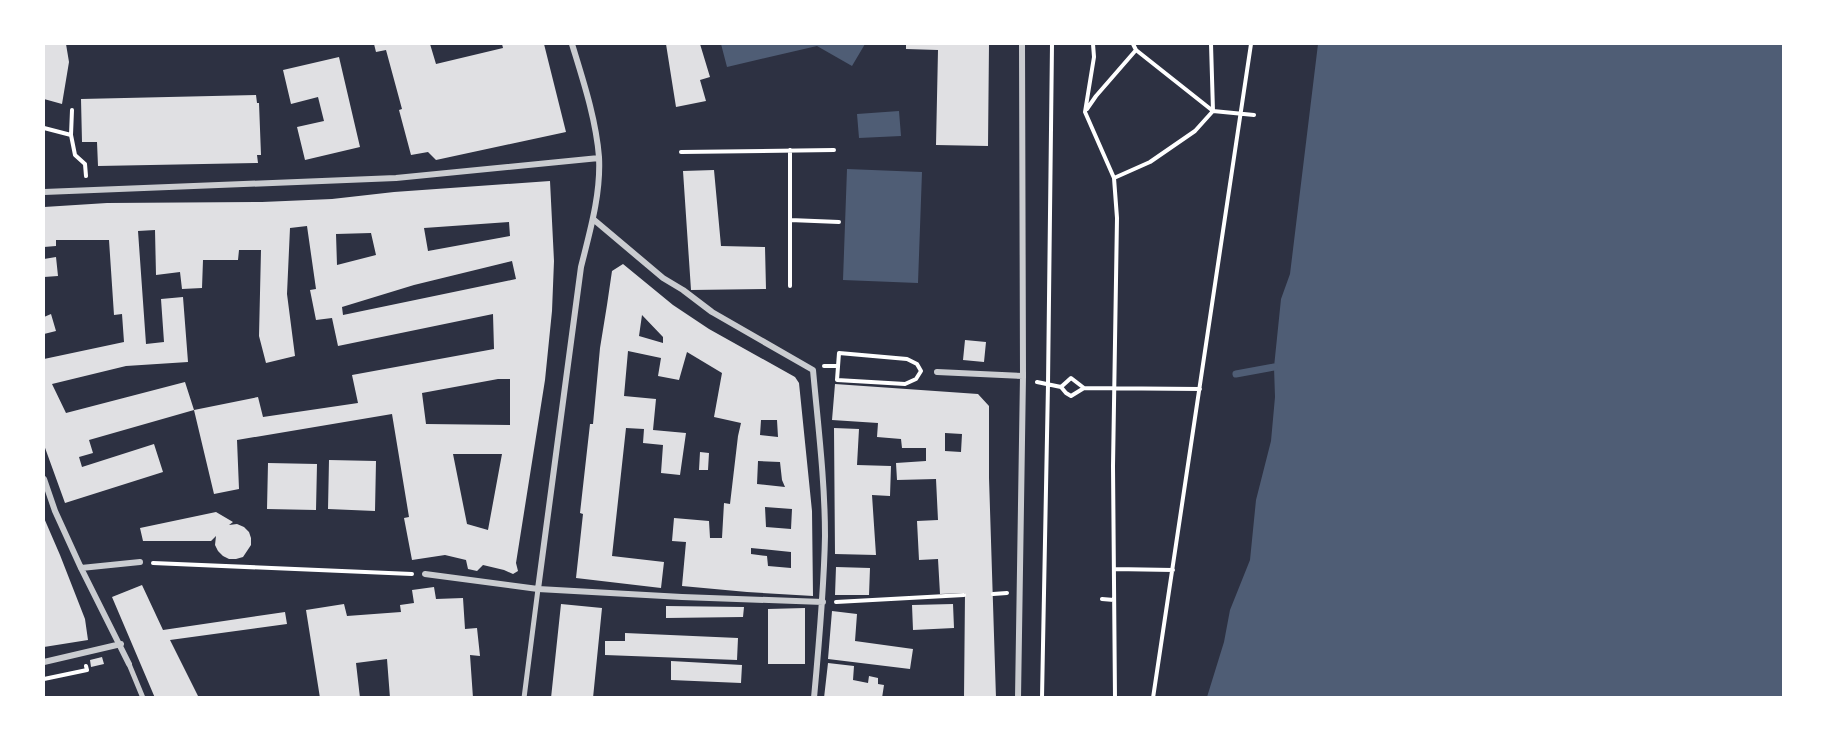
<svg xmlns="http://www.w3.org/2000/svg" width="1827" height="741" font-family="'Golos Text',sans-serif">
  <style>
    .water { fill: #4f5d75 }
    .lines { fill: none; stroke-linecap: round; stroke-linejoin: round }
    .stream { stroke: #4f5d75; stroke-width: 7 }
    .building { fill: #e0e0e3; fill-rule: evenodd }
    .path { stroke: #fff; stroke-width: 4 }
    .pedestrian { stroke: #caccd0; stroke-width: 5 }
    .minor { stroke: #caccd0; stroke-width: 6 }
  </style>
  <rect width="100%" height="100%" fill="#2d3142"/>
  <path class="water" d="M721,44h144l-13,22 -35,-20 -90,21z
    M1318,44h465v653h-576l17,-55 6,-32 20,-50 6,-60 15,-59 4,-44 -1,-30 7,-68 9,-25z
    M899,111l2,25 -42,2 -2,-24z
    M847,169l75,3 -4,111 -75,-3z"/>
  <g class="lines">
    <path class="stream" d="M1236,374l38,-7"/>
  </g>
  <path class="building" d="M44,44h22l3,18 -7,42 -18,-5z
    M374,44h56l6,20 67,-16 -1,-4h42l22,88 -130,28 -8,-8 -17,3 -12,-45 3,-1 -16,-59 -10,2z
    M666,44h34l10,33 -10,3 6,21 -30,6z
    M906,44h83l-1,102 -52,-1 2,-95 -32,-1z
    M339,57l21,90 -55,13 -8,-33 27,-6 -6,-24 -27,7 -8,-34z
    M256,95l1,8h2l2,52h-4l1,8 -160,3 -1,-24h-15l-1,-43z
    M714,170l7,76 44,1 1,42 -75,1 -8,-119z
    M550,181l4,80 -2,50 -7,69 -29,183 2,8 -5,3 -9,-4 -21,-5 -6,6 -9,-2 -2,-9 -21,-5 -33,5 -8,-42 5,-1 -17,-103 -155,26 2,49 -25,5 -20,-84 64,-13 5,20 95,-14 -6,-28 142,-26 -1,-35 -155,32 -6,-28 -16,2 -6,-30 6,-1 -9,-63 -17,2 -3,66 8,62 -29,7 -7,-27 2,-86h-22l-1,10h-35l-1,28 -20,1 -2,-17 -24,3 -1,-45 -17,1 8,113 18,-2 -3,-43 22,-2 5,65 -62,4 -74,18 14,29 119,-31 9,28 -105,30 4,13 -14,4 3,10 72,-23 9,28 -98,31 -21,-58v-86l80,-17 -2,-28 -8,1 -5,-75h-53v6l-12,1v-40l63,-4 155,-1 70,-3 62,-7zM509,222l1,14 -82,15 -4,-23zM371,233l5,22 -39,10 -1,-31zM512,261l4,18 -173,36 -1,-8 72,-22zM498,379h12v46l-84,-1 -4,-31zM453,454h49l-14,76 -21,-6z
    M56,257l2,19 -14,1v-18z
    M623,264l50,41 36,24 86,48 4,6 13,128 1,85 -66,-4 -65,-6 4,-44 -14,-1 2,-23 35,3 1,17h12l2,-35 6,1 8,-68 3,-13 -27,-6 8,-44 -35,-21 -8,28 -21,-4 3,-18 -33,-7 -4,45 32,3 -3,31 33,3 -6,42 -19,-2 2,-28 -20,-2 1,-14 -18,-1 -14,128 52,6 -3,26 -85,-10 7,-64 -3,-1 10,-89h3l7,-76 7,-43 5,-34zM642,315l21,22v6l-24,-7zM761,420h16l1,17 -18,-2zM758,461l22,1 2,18 3,7 -28,-3zM765,507l27,2 -1,20 -25,-2zM751,548l40,4v16l-23,-2 -1,-10 -16,-2z
    M51,314l5,17 -12,3v-17z
    M965,340l21,2 -2,20 -21,-2z
    M835,384l143,10 11,12v72l7,220h-32l1,-105 -25,1 -2,-35 -19,1 -2,-39 21,-1 -2,-41 -39,1 -1,-17 30,-2v-13h-24l-1,-9 -24,-2 1,-14 -46,-3zM945,433l17,1 -1,18 -16,-1z
    M834,428l25,1 -2,36 34,1 -1,30 -18,-1 4,60 -41,-1z
    M700,452l9,1 -1,17h-9z
    M329,460l47,1 -1,50 -47,-2z
    M268,463l49,1 -1,46 -49,-1z
    M216,512l17,10 -4,3 8,-1 7,3 5,5 2,6v7l-8,12 -7,2h-7l-6,-3 -5,-5 -3,-6 1,-9 -5,5h-68l-3,-13z
    M44,518l16,37 25,64 3,21 -44,7z
    M836,567l34,1 -1,27h-34z
    M142,585l21,45 122,-18 2,12 -117,16 29,58h-44l-43,-101z
    M434,587l2,12 27,-1 2,31 12,-1 3,28 -10,-1 3,43h-83l-3,-39 -31,4 4,35h-40l-14,-88 38,-6 3,12 54,-4 -1,-7 14,-2 -2,-13z
    M561,604l41,4 -9,90h-42z
    M953,604l1,24 -41,2 -1,-25z
    M666,606l78,1 -1,10 -77,1z
    M805,608v56h-37v-55z
    M832,611l25,3 -2,27 58,8 -3,20 -82,-10z
    M625,633l113,5 -1,22 -132,-5v-14h20z
    M102,657l2,7 -13,3 -1,-7z
    M671,661l71,4 -1,18 -70,-3z
    M828,663l26,3 -1,14 15,3 1,-7 9,2v6l6,1 -2,13h-58z"/>
  <g class="lines">
    <path class="path" d="M1093,44l1,13 -9,55 29,66 3,40 -4,248 2,232
      M1133,44l3,6 77,61 41,4
      M1087,109l9,-13 40,-46
      M44,128l27,7 4,20 10,9 1,12
      M71,135l1,-25
      M681,152l153,-2
      M1114,178l36,-16 45,-31 18,-20 -2,-67
      M790,220l49,2
      M790,286v-136
      M839,353l68,6 10,5 4,7 -5,8 -11,5 -68,-4z
      M824,366h14
      M1037,382l24,5 10,-9 13,10 -13,8 -5,-3 -5,-6
      M1084,388l116,1
      M153,563l259,11
      M1114,569l59,1
      M993,594l14,-1
      M1102,599l12,1
      M836,602l128,-7
      M44,679l43,-9 -1,-4
      M1042,698l6,-314 4,-340
      M1153,698l98,-654"/>
    <path class="pedestrian" d="M129,664l14,34
      M524,698l14,-109"/>
    <path class="minor" d="M44,192l352,-14 203,-20
      M593,219l70,59 20,12 29,22 101,58c5,55 12,111 12,166 -1,54 -6,108 -11,162
      M937,372l86,4
      M44,479l11,32 26,57 48,96
      M81,568l59,-6
      M425,574l113,15 144,8 141,5
      M538,589l43,-322c9,-36 20,-73 18,-110 -3,-38 -16,-77 -27,-113
      M44,662l77,-18
      M1018,698l5,-322 -1,-332"/>
  </g>
  <rect width="1827" height="741" fill="none" stroke="#ffffff" stroke-width="90"/>
</svg>
